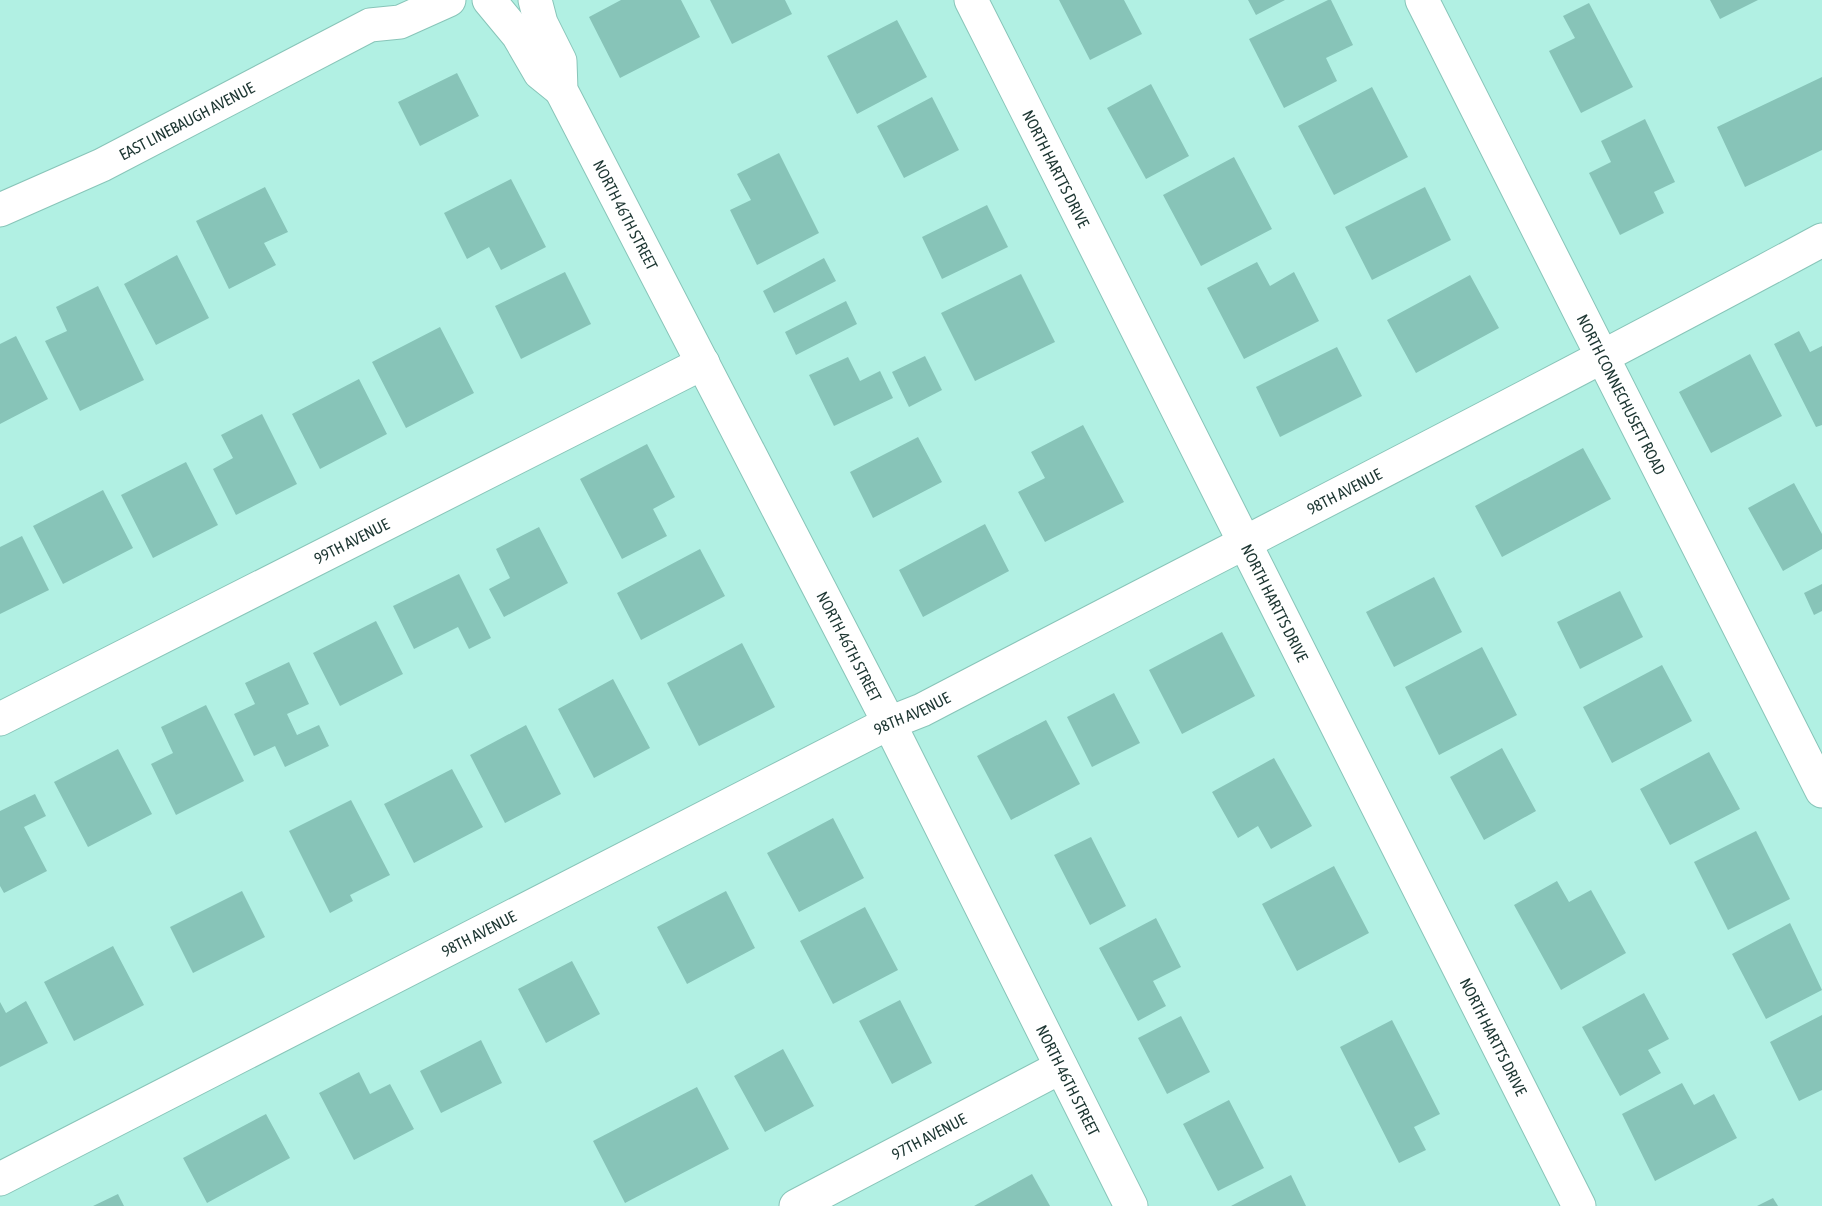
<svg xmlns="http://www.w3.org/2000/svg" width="1822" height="1206" font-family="'Asap Condensed',sans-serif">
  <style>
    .building { fill: #87c4b8 }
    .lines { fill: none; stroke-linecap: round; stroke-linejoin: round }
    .minor-casing { stroke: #88c5b9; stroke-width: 35 }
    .minor { stroke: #fff; stroke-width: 33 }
    .labels { text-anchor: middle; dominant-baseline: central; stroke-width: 4.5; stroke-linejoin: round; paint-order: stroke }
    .street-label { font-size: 16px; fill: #1d3632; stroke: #b1f0e3 }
  </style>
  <rect width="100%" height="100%" fill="#b1f0e3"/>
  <path class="building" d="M621,0h60l19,37 -80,41 -31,-61z
    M710,0h75l7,14 -60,30z
    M1059,0h65l18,34 -52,26z
    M1248,0h37l-29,15z
    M1328,0h3l22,45 -27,13 11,23 -53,27 -35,-69z
    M1710,0h48l-38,19z
    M1589,3l44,84 -52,26 -32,-62 26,-13 -12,-22z
    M897,20l30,57 -70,37 -30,-58z
    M457,73l22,43 -59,30 -22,-44z
    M1822,77v73l-77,37 -28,-60z
    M1151,84l38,72 -43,23 -39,-71z
    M1372,87l36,70 -74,38 -36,-69z
    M932,97l27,53 -55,28 -27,-52z
    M1645,119l30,63 -21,10 10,21 -44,22 -31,-62 22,-11 -10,-21z
    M779,153l40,80 -62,32 -27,-55 21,-10 -14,-26z
    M1234,157l38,72 -71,37 -38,-71z
    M511,179l35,68 -45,23 -12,-23 -22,12 -23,-46z
    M265,187l23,45 -24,11 12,22 -47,24 -33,-68z
    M1425,187l26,53 -79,40 -27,-53z
    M987,205l21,42 -66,32 -20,-42z
    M177,255l32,63 -53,27 -32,-61z
    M824,258l12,23 -62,32 -11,-22z
    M1257,262l13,24 24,-14 25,49 -75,38 -37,-71z
    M565,272l26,52 -70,35 -26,-53z
    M1021,274l34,68 -80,39 -34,-68z
    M1470,275l29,53 -83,45 -29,-53z
    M98,286l46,94 -64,31 -35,-70 22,-10 -11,-24z
    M846,301l11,23 -61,31 -11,-23z
    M440,327l34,66 -68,35 -34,-66z
    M1799,331l11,21 12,-6v79l-6,2 -42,-83z
    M16,336l32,63 -48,25v-80z
    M1337,347l25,49 -82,41 -24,-50z
    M1750,354l32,62 -71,37 -32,-61z
    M925,356l17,34 -33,17 -17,-35z
    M848,357l12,24 20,-10 13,27 -59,28 -25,-51z
    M359,379l28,55 -67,35 -28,-55z
    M262,414l35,70 -61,31 -23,-46 20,-11 -12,-23z
    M1083,425l41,77 -79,40 -27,-50 27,-14 -14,-26z
    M918,437l24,45 -69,36 -23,-46z
    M647,444l28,53 -22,12 14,27 -45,23 -42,-80z
    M1583,448l28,51 -109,58 -27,-51z
    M186,462l32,63 -65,33 -32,-63z
    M1794,483l28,51v15l-39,22 -35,-63z
    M103,490l30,58 -70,36 -30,-58z
    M985,524l24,47 -86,46 -24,-47z
    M539,527l29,56 -64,34 -15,-28 21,-11 -14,-29z
    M22,536l27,54 -49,24v-67z
    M700,549l25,47 -84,44 -24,-47z
    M459,574l32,64 -22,11 -11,-22 -44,22 -21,-43z
    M1434,577l28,55 -68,35 -28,-55z
    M1822,584v27l-8,4 -10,-22z
    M1620,591l23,46 -63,32 -23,-47z
    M376,621l27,53 -63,32 -27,-53z
    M1222,632l33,64 -73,38 -33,-64z
    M742,643l33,64 -76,39 -32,-63z
    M1482,647l35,68 -78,40 -34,-68z
    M289,662l20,42 -22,10 10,21 22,-10 10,21 -44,21 -10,-21 -21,10 -20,-42 21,-10 -10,-21z
    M1662,665l30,56 -80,42 -29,-56z
    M613,679l37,69 -56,30 -36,-69z
    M1114,693l26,50 -48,24 -25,-50z
    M206,705l38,76 -68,34 -25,-51 22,-11 -12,-26z
    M1046,720l34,64 -69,36 -34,-64z
    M526,725l35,69 -56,29 -35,-68z
    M1502,748l34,63 -52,29 -34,-63z
    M118,749l34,65 -64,33 -34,-65z
    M1709,752l31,57 -70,36 -30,-56z
    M1274,758l38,68 -41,23 -13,-23 -20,12 -26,-46z
    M452,769l31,58 -69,36 -30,-59z
    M35,794l11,22 -22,11 23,44 -43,22 -4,-7v-75z
    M351,800l39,75 -40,20 3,6 -23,12 -41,-82z
    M833,818l31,60 -65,34 -32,-59z
    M1756,831l34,68 -62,31 -34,-68z
    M1091,837l35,69 -36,19 -36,-70z
    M1334,866l35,67 -72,38 -35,-67z
    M1557,881l12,21 22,-12 35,63 -65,37 -47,-85z
    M242,891l23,46 -72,36 -23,-46z
    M726,891l29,57 -68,36 -30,-57z
    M865,907l33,63 -65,34 -33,-63z
    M1156,918l25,49 -28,14 13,25 -28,15 -39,-73z
    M1790,923l32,67 -56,29 -34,-65z
    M113,946l31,59 -70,36 -30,-59z
    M572,961l28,53 -54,29 -28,-54z
    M1644,993l25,46 -21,11 13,23 -41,23 -38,-69z
    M900,1000l32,63 -40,21 -33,-63z
    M26,1001l22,42 -48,24v-65l6,11z
    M1822,1015v75l-23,11 -29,-59z
    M1181,1016l29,56 -43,22 -29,-56z
    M1392,1020l48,94 -26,13 12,23 -27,13 -59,-116z
    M481,1040l21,43 -61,30 -21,-42z
    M783,1049l31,57 -49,26 -31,-56z
    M359,1072l11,22 20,-10 24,45 -60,31 -35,-67z
    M1682,1083l12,22 20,-11 23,44 -82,43 -33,-67z
    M697,1087l32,62 -104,54 -32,-62z
    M1229,1100l35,68 -46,23 -35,-67z
    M266,1114l24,44 -83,45 -24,-45z
    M1032,1174l18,32h-76z
    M1291,1175l15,31h-75z
    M118,1194l6,12h-31z
    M1773,1198l5,8h-21z"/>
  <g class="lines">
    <g class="minor-casing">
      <g id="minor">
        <path d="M489,0l29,35 22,38 21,17"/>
        <path id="s1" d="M535,0l6,23 19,38 1,29 328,633 242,483"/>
        <path id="s2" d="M971,0l608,1206"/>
        <path id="s3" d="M1422,0l400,791"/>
        <path id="s4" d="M0,210l102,-45 268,-140 30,-3 49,-22"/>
        <path id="s5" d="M0,719l703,-356"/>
        <path id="s6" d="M0,1179l889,-456 33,-13c300,-157 602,-309 900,-470"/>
        <path id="s7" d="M796,1206l265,-139"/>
      </g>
    </g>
    <use href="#minor" class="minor"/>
  </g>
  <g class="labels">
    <g class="street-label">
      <text stroke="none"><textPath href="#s4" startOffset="207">EAST LINEBAUGH AVENUE</textPath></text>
      <text stroke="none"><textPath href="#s2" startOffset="189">NORTH HARTTS DRIVE</textPath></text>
      <text stroke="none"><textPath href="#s1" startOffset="236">NORTH 46TH STREET</textPath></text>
      <text stroke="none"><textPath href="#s3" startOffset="442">NORTH CONNECHUSETT ROAD</textPath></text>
      <text stroke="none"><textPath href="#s6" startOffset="1510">98TH AVENUE</textPath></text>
      <text stroke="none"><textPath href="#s5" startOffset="394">99TH AVENUE</textPath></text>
      <text stroke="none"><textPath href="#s2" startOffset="675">NORTH HARTTS DRIVE</textPath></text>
      <text stroke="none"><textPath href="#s1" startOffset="722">NORTH 46TH STREET</textPath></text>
      <text stroke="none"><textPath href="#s6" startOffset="1024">98TH AVENUE</textPath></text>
      <text stroke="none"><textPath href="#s6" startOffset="538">98TH AVENUE</textPath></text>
      <text stroke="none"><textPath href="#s2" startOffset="1161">NORTH HARTTS DRIVE</textPath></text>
      <text stroke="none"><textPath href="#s1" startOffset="1208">NORTH 46TH STREET</textPath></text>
      <text stroke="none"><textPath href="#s7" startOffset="150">97TH AVENUE</textPath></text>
    </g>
  </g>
</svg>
